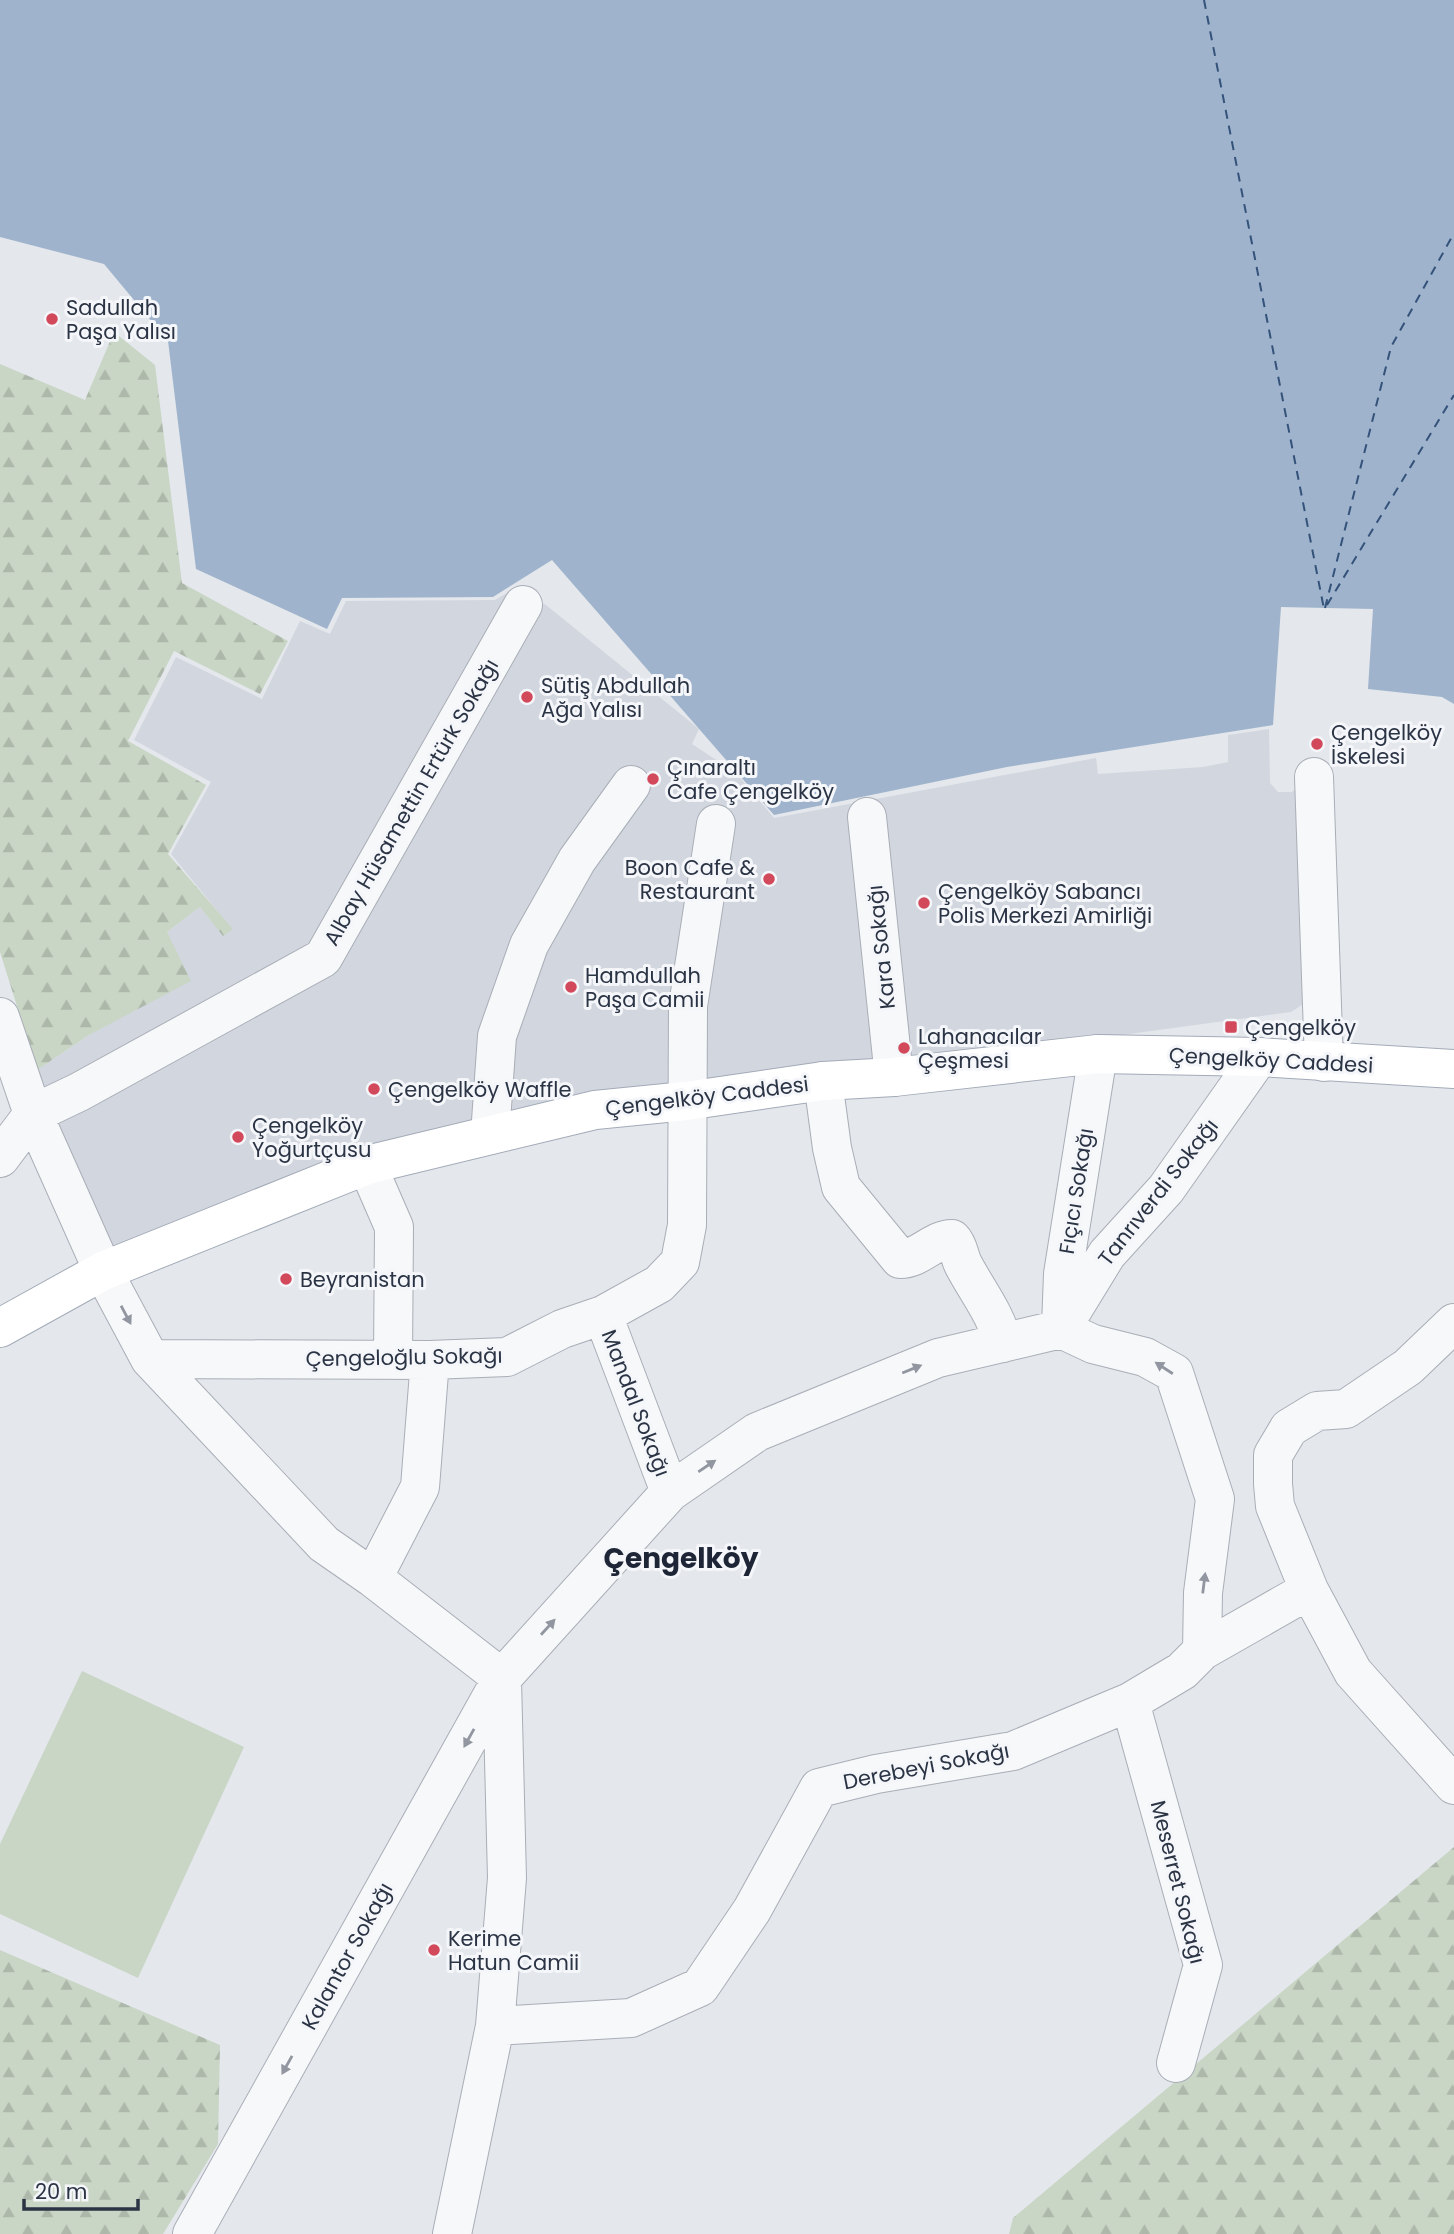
<svg xmlns="http://www.w3.org/2000/svg" width="1454" height="2234" font-family="Poppins,sans-serif">
  <style>
    .built { fill: #d2d6de }
    .green { fill: #c9d6c5 }
    .forest { fill: url(#forest-firs) }
    .water { fill: #9fb4cc }
    .lines { fill: none; stroke-linecap: round; stroke-linejoin: round }
    .ferry { stroke: #34527a; stroke-width: 2; stroke-dasharray: 9 7; stroke-linecap: butt }
    .minor-casing { stroke: #a9aeb7; stroke-width: 40 }
    .major-casing { stroke: #a3abb8; stroke-width: 40 }
    .minor { stroke: #f7f8fa; stroke-width: 38 }
    .major { stroke: #fff; stroke-width: 38 }
    .oneway { fill: #9196a0 }
    .poi-dot { fill: #d1495b; stroke: #f4f6f9; stroke-width: 2.5 }
    .labels { text-anchor: middle; dominant-baseline: central; stroke-width: 6; stroke-linejoin: round; paint-order: stroke }
    .poi-label { font-size: 21px; fill: #2b3445; stroke: #f4f6f9; text-anchor: start }
    .street-label { font-size: 21px; fill: #2b3445; stroke: #f4f6f9 }
    .district-label { font-size: 28px; font-weight: bold; fill: #1d2536; stroke: #f4f6f9 }
  </style>
  <defs>
    <pattern id="forest-firs" width="22" height="20" patternUnits="userSpaceOnUse" patternTransform="scale(1.75)"><rect width="22" height="20" fill="#c9d6c5"/><path d="M5 1l3.5 6h-7zM16 11l3.5 6h-7z" fill="#adb8ab"/></pattern>
  </defs>
  <rect width="100%" height="100%" fill="#e4e7ec"/>
  <path class="built" d="M509,592l19,3 18,10 153,124 -7,15 44,29 38,45 322,-60 2,16 105,-7 25,-5v-27l41,-6 1,54 8,9h14l10,-8 3,219 -14,9 -199,27 -508,55 -477,155 -70,-179 52,-35 78,-103 33,-25 23,28 9,-6 -61,-75 40,-72 -77,-42 42,-83 86,42 38,-78 30,13 16,-33 149,-1z"/>
  <path class="green" d="M82,1671l162,76 -106,231 -138,-64v-70z"/>
  <path class="forest" d="M114,332l41,33 27,218 106,58 -28,53 -86,-43 -46,90 78,44 -38,69 65,75 -10,7 -23,-29 -33,25 24,49 -102,54 -52,35 -37,-118v-588l85,36z
    M1454,1847v387h-445l4,-16z
    M0,1950l220,95 -2,99 -55,90h-163z"/>
  <path class="water" d="M0,0h1454v704l-12,-7 -74,-8 5,-80 -92,-2 -8,118 -266,42 -233,48 -222,-255 -59,37 -151,1 -15,31 -131,-60 -28,-228 -64,-77 -104,-27z"/>
  <g class="lines">
    <path class="ferry" d="M1204,0l120,609
      M1327,605l127,-210
      M1325,608l66,-261 63,-114"/>
    <g class="minor-casing">
      <path id="minor" d="M1314,777l10,285
        M867,817l27,260
        M0,1017l33,97 70,157 47,88 174,185 49,34 129,100
        M823,1081l9,67 9,39 59,72c20,0 33,-20 52,-20 7,7 7,17 11,25 14,27 33,50 40,79
        M490,1135l7,-99 32,-91 48,-85 54,-75
        M0,1158l33,-44 46,-22 244,-134 200,-353
        M367,1165l27,62 -1,132
        M603,1315l67,177
        M1454,1323l-46,44 -62,42 -29,2 -28,17 -16,27v29l2,22 34,84 44,82 101,113
        M1061,1327l2,-53 35,-220
        M1061,1329l32,15 52,13 29,16 41,126 -12,94 -1,58
        M1061,1329l46,-75 59,-65 93,-132
        M150,1359l280,1 77,-3 55,-28 41,-14 56,-31 21,-22 7,-37 1,-219 28,-182
        M373,1578l47,-91 10,-127
        M1130,1702l73,263 -27,98
        M495,2026l136,-8 69,-31 52,-77 67,-122 57,-14 137,-23 117,-49 52,-31 20,-20 107,-61
        M192,2234l310,-556 168,-186 87,-60 181,-74 123,-29
        M452,2234l43,-208 12,-148 -5,-198"/>
    </g>
    <g class="major-casing">
      <path id="major" d="M0,1328l103,-57 264,-106 228,-55 91,-9 137,-20 71,-4 204,-23 161,3 195,12"/>
    </g>
    <use href="#minor" class="minor"/>
    <use href="#major" class="major"/>
  </g>
  <defs><path id="oneway-solid" d="M-6-.8H1V-3.2L6.5 0L1 3.2V.8H-6Z" transform="scale(1.75)"/></defs>
  <g class="oneway">
    <use href="#oneway-solid" transform="translate(126 1315) rotate(62)"/>
    <use href="#oneway-solid" transform="translate(1164 1368) rotate(-147)"/>
    <use href="#oneway-solid" transform="translate(912 1369) rotate(-22)"/>
    <use href="#oneway-solid" transform="translate(707 1466) rotate(-34)"/>
    <use href="#oneway-solid" transform="translate(1204 1583) rotate(-83)"/>
    <use href="#oneway-solid" transform="translate(548 1627) rotate(-48)"/>
    <use href="#oneway-solid" transform="translate(469 1738) rotate(119)"/>
    <use href="#oneway-solid" transform="translate(287 2065) rotate(119)"/>
  </g>
  <g class="poi-dot">
    <circle cx="52" cy="319" r="7"/>
    <circle cx="527" cy="697" r="7"/>
    <circle cx="1317" cy="744" r="7"/>
    <circle cx="653" cy="779" r="7"/>
    <circle cx="769" cy="879" r="7"/>
    <circle cx="924" cy="903" r="7"/>
    <circle cx="571" cy="987" r="7"/>
    <rect x="1224" y="1020" width="14" height="14" rx="3.5"/>
    <circle cx="904" cy="1048" r="7"/>
    <circle cx="374" cy="1089" r="7"/>
    <circle cx="238" cy="1137" r="7"/>
    <circle cx="286" cy="1279" r="7"/>
    <circle cx="434" cy="1950" r="7"/>
  </g>
  <g class="labels">
    <g class="poi-label">
      <text x="66" y="307">Sadullah<tspan x="66" dy="24">Paşa Yalısı</tspan></text>
      <text x="541" y="685">Sütiş Abdullah<tspan x="541" dy="24">Ağa Yalısı</tspan></text>
      <text x="1331" y="732">Çengelköy<tspan x="1331" dy="24">İskelesi</tspan></text>
      <text x="667" y="767">Çınaraltı<tspan x="667" dy="24">Cafe Çengelköy</tspan></text>
      <text x="755" y="867" text-anchor="end">Boon Cafe &amp;<tspan x="755" dy="24">Restaurant</tspan></text>
      <text x="938" y="891">Çengelköy Sabancı<tspan x="938" dy="24">Polis Merkezi Amirliği</tspan></text>
      <text x="585" y="975">Hamdullah<tspan x="585" dy="24">Paşa Camii</tspan></text>
      <text x="1245" y="1027">Çengelköy</text>
      <text x="918" y="1036">Lahanacılar<tspan x="918" dy="24">Çeşmesi</tspan></text>
      <text x="388" y="1089">Çengelköy Waffle</text>
      <text x="252" y="1125">Çengelköy<tspan x="252" dy="24">Yoğurtçusu</tspan></text>
      <text x="300" y="1279">Beyranistan</text>
      <text x="448" y="1938">Kerime<tspan x="448" dy="24">Hatun Camii</tspan></text>
    </g>
    <g class="street-label">
      <text transform="translate(411 802) rotate(-60)">Albay Hüsamettin Ertürk Sokağı</text>
      <text transform="translate(881 947) rotate(-96)">Kara Sokağı</text>
      <text transform="translate(1271 1060) rotate(3)">Çengelköy Caddesi</text>
      <text transform="translate(707 1096) rotate(-7)">Çengelköy Caddesi</text>
      <text transform="translate(1076 1191) rotate(-81)">Fıçıcı Sokağı</text>
      <text transform="translate(1158 1192) rotate(-52)">Tanrıverdi Sokağı</text>
      <text transform="translate(404 1357) rotate(-1)">Çengeloğlu Sokağı</text>
      <text transform="translate(636 1403) rotate(69)">Mandal Sokağı</text>
      <text transform="translate(926 1766) rotate(-11)">Derebeyi Sokağı</text>
      <text transform="translate(1178 1882) rotate(76)">Meserret Sokağı</text>
      <text transform="translate(347 1956) rotate(-61)">Kalantor Sokağı</text>
    </g>
    <g class="district-label">
      <text x="681" y="1558">Çengelköy</text>
    </g>
  </g>
  <path d="M24 2199v10h114v-10" fill="none" stroke="#2b3445" stroke-width="3.5"/>
  <text x="35" y="2199" font-size="21" fill="#2b3445" stroke="#f4f6f9" stroke-width="5" paint-order="stroke">20 m</text>
</svg>
